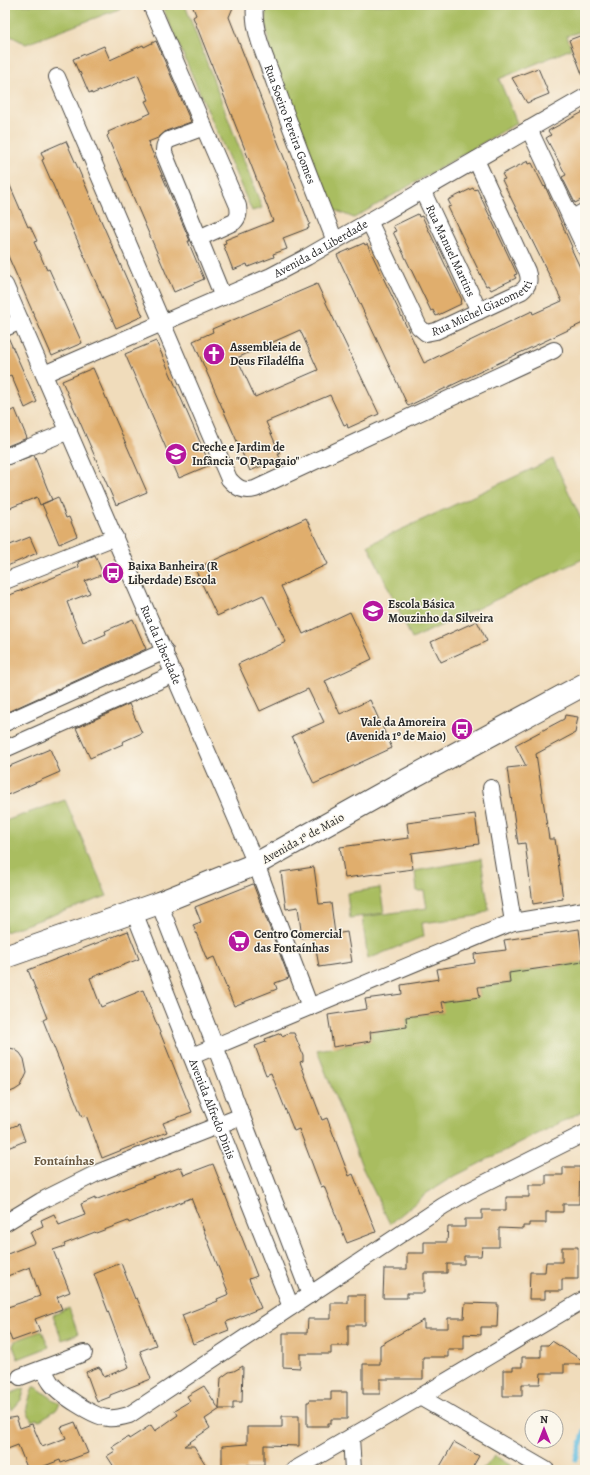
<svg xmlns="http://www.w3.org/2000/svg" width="590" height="1475" font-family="Alegreya,serif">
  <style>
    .green { fill: #a9bd61; stroke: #6a7446 }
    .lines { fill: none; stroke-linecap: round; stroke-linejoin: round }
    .stream { stroke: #61bcdf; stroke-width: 5 }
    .building { fill: #e0ae6d; fill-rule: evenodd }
    .minor-casing { stroke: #494641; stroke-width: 18 }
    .secondary-casing { stroke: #494641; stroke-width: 24 }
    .minor { stroke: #fff; stroke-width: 16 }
    .secondary { stroke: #fff; stroke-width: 22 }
    .labels { text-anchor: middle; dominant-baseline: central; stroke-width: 3; stroke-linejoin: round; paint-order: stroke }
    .street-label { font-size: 12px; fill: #2b2b2b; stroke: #fbf7ec }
    .poi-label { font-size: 12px; font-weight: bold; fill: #2b2b2b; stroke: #fbf7ec; text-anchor: start }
    .neighbourhood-label { font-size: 13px; font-weight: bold; fill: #6a5942; stroke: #fbf7ec }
  </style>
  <rect width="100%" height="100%" fill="#fbf7ec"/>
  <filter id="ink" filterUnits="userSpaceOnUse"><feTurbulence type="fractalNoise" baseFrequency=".025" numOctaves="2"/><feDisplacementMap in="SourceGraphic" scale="8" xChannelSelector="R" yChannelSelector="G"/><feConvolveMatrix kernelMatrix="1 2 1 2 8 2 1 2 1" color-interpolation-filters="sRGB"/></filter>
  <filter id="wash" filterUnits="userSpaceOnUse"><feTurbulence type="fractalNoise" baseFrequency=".012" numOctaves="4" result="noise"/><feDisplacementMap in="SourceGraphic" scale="16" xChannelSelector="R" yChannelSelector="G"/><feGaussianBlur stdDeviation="0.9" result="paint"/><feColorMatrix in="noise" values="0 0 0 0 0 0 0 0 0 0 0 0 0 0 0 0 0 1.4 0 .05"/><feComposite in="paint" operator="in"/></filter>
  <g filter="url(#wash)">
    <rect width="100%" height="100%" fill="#f0dcbb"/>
    <path class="green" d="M5,5h117l-3,4 -93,35 -21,-11z
      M173,5h12l77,203 -10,3 -89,-202z
      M266,5h319v25l-18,6 4,13 -72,30 18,44 -163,95 -22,-9c-12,-29 -24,-59 -35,-89 -15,-36 -34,-75 -31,-115z
      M553,459l32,68v31l-173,81 -44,-94z
      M65,800l42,96 -102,36v-111z
      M481,859l8,51 -12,6 -55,7 2,13 -56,23 -6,-42 65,-9 -3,-17h-7l-2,-20z
      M380,888l4,25 -34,5 -3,-25z
      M583,962l2,10v138l-136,69 -22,14 -37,31 -27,-55 -46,-119 54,-9 -1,-9 37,-5 -1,-10 37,-5 -1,-10 38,-6 -2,-9 32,-4 -1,-10z
      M69,1308l9,26 -16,6 -9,-25z
      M42,1331l7,16 -31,12 -5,-13 2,-5z
      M33,1387h3l24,17 -4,6 -16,10 -4,-1 -4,2c-2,-4 -5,-8 -5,-12 -1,-2 5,-18 6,-22z
      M25,1388l-4,12 -9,10 -6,-15z
      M495,1456l23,14 4,-4 7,4h-48z"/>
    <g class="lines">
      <path class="stream" d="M576,1459l9,-28"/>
    </g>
    <g id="blocks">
      <path class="building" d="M192,5h42l-5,12 81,207 -2,1 1,3 -26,10 4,11 -14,5 1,3 -26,10 -1,-3 -14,6 -10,-26 3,-1 -1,-3 48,-19 -78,-199 -2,-5 3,-2z
        M585,34v44l-1,1 -15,-39z
        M156,41l35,81 -25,9 -8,7 -10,4 42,99h-2l16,38 -30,13 -67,-156 2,-2 -1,-2 43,-19 -6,-12 4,-1 -11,-25 -46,19 -1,-2 -2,1 -9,-21 -1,1 -6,-14 31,-13 6,14 33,-15 1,2z
        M538,68l11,26 -22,9 -15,-25z
        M585,111v87l-10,5 -13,-26 4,-2 -20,-37 5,-3 -3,-4z
        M66,141l77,175 -27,12 -74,-168 2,-1 -3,-7z
        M528,161l1,3 3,-1 12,24 1,-1 27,61 -1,1 14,30v44l-177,84 -71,-151 27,-12 1,2 2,-1 57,119 108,-52 1,3 29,-13 -60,-121 3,-1 -3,-5z
        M5,174l23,53 2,-1 7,15 -3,1 13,28 2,-1 33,74 -30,13 -47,-107z
        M473,188l1,2 3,-1 40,85 -3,1 2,3 -25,12 -3,-5 -2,1 -38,-79 3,-1 -3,-6z
        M418,214l1,3 3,-1 40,84 -2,2 1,2 -25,12 -3,-6 -2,1 -38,-79 3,-1 -3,-5z
        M317,284l62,130 -31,14 -1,-4 -3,1 -14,-30 -64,27 14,32h-2l2,4 -30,13 -57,-130 20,-9 -1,-3zM300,330l18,40 -63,27 -18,-39z
        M5,337h3l29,65 -12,6 -14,-33 -6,3z
        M156,341l54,124 -31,13 -54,-124z
        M93,368l54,124 -31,13 -54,-124z
        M15,409l12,29 -22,9v-33z
        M34,455l18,45 -12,5 -3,-8 -32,13v-44z
        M58,497l8,21 3,-1 8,19 -18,8 -17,-40z
        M306,518l22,46 -47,22 22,48 47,-22 22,47 -47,22 15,33 30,-14 22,48 -78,36 -22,-48 32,-14 -16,-33 -48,22 -22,-47 48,-22 -23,-47 -46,21 -22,-47z
        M30,537l7,16 -32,14v-20z
        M95,555l8,19 -18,7 5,12 -23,9 16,42 23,-10 -1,-3 28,-12 13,30 -141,64v-116l74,-30 -1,-5z
        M477,621l10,20 -46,21 -10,-20z
        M129,704l13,29 -20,9 1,2 -33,14 -14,-30z
        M565,715l13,2 -3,16 -39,21 13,85h6l8,60 -30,5 -8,-61 -7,1 -11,-76 19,-2 -11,-21 49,-26z
        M50,749l10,23 -55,24v-28z
        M475,814l4,30 -68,9 2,16 -68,9 -5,-31 69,-9 -2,-15z
        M314,867l5,37 12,-1 4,31 12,-2 5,30 -33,5 -5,-30 -12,1 -4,-31 -12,2 -5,-37z
        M253,884l36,94 -14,5 2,6 -43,17 -20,-49 -7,3 -14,-35 8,-3 -6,-15z
        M579,929l4,33 -74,11 1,10 -32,4 2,10 -38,5 2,10 -38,5 1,10 -37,5 1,9 -38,6 -5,-32 39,-6 -2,-10 37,-5 -1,-9 38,-6 -2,-10 38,-6 -1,-9 32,-4 -2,-10z
        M128,931l11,28 -49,19 11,29 42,-17 49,122 -29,11 4,9 -65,26 -16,-43 -4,2 -39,-97 4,-2 -19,-48z
        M281,1033l1,3 7,-3h5l9,22v6l-3,1 22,58 5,-2 22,58 4,-2 23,58 -29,11 -23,-57 -3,1 -22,-58 -5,2 -23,-58 -5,2 -11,-29 11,-4 -1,-3z
        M5,1047l9,2 6,4 4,6 3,14 -6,13 -6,4 -10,4z
        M19,1124l6,17 -20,8v-19z
        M213,1164l44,112 -8,3 12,29 -35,14 3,8 -36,14 -11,-29 36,-14 -1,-2 12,-5 -38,-96 -62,25 -1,-2 -32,12 -1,-1 -31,12 1,2 -12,4 17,42 -13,5 5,12 -27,10 5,12 -28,10 -4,-10 -3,1v-24l35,-12 -10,-29 -25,10v-22l30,-12 -5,-11 13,-6 -2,-6 13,-6 5,11 26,-10 -4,-11 14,-6v2l86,-33 3,8z
        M563,1167h17l-1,37h-16v8h-17v11h-17v3h-6v3l-24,-1v19h-17l-1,9h-17v8h-17v9h-23v20h-17v5h-24l1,-29h23v-16h17v-11h23l1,-15h17v-8h17v-9h24v-13h23v-12h17v-10h17z
        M562,1247h16v32h-16v12h-17v8h-16l1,-27h15l1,-10h16z
        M121,1263l14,36 2,-1 19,47 -16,6 11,28 -41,16v2l-13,5 -11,-30 13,-5 1,2h1l3,8 25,-10 -35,-93z
        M348,1295h17v30h-17v21h-17v8h-31v14l-17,-1v-34h24l1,-14h23v-16h17z
        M465,1303l33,1 -1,23h-16v8l-17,-1v15h-16v8h-25v22h-43v15h-17v-30h17v-19l44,-25v8h24v-10h16z
        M552,1341l33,21v2h-21v9h-23l-1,11h-18v12h-19v-26h10v-3h9v-10h19v-12h7z
        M243,1366l-1,36h-9v7h-13l-15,10 5,9 -26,18h10l15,24h-93l-9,-14 8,-5 -3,-4 16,-10 1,2 22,-14 4,6 23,-16 -3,-5 15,-9 -3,-5 17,-10 15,23 2,-31 8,-6 5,-1z
        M331,1392h16v27h-16v4h-3v3h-21v-24h2l1,-2h21z
        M282,1416h17v30l-35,-1v20h-17v5h-25v-24l25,-2v-17h35z
        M16,1417l4,11 12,-4 10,23 24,-9 -5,-11 14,-5 13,31 -27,10 -1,-3 -26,10h-6l-10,-25 -13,5v-31z
        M454,1442l25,14 -8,14h-33z"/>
    </g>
  </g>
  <g filter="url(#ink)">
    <use href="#blocks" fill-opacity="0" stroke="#494641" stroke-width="1"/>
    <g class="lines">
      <g class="minor-casing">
        <g id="minor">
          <path d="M151,5l87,201c1,7 1,11 -4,16l-35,16 24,59"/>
          <path id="s1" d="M255,5c-3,26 11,53 19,76 19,54 40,107 61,160"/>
          <path d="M57,77l172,402c8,9 14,13 26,10l299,-139"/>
          <path d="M529,129l56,119"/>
          <path id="s2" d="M422,190l57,121"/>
          <path d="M571,219l14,-8"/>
          <path id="s3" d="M369,221l50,106 7,6 10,-2 86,-40c7,-6 8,-11 5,-20l-51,-111"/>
          <path d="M199,238l-35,-85c0,-6 0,-9 5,-13l35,-13"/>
          <path id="s4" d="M5,285l251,579 54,143"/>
          <path d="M5,328l16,-7"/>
          <path id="s5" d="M44,374l227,-98 36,-19 278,-160"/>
          <path d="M5,457l64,-26"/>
          <path d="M5,581l110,-44"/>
          <path d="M5,723l160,-72"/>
          <path d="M5,749l169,-75"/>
          <path d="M491,788l22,134"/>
          <path d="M159,903l56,143 95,249"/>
          <path id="s6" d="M134,912l157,395"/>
          <path d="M192,1056l321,-134 72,-12"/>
          <path d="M5,1223l36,-22 56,-28 145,-57"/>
          <path d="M43,1370c3,4 5,9 8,13 8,11 43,34 57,35 7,1 14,-1 21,-3l314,-209 26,-15 116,-58"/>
          <path d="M20,1377l64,-24"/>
          <path d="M351,1437l2,33"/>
          <path d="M294,1470l126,-73"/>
          <path d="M546,1470l-126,-73 165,-98"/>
        </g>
      </g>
      <g class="secondary-casing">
        <path id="secondary" d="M5,957l154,-54 97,-39 138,-77 191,-103"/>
      </g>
      <use href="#minor" class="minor"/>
      <use href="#secondary" class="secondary"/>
    </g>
  </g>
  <defs>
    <g id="church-disc" transform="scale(1.15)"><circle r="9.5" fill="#b5179e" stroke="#fbf7ec"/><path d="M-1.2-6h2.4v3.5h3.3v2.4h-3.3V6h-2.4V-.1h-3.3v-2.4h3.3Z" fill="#fff"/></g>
    <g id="school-disc" transform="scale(1.15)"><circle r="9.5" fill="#b5179e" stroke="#fbf7ec"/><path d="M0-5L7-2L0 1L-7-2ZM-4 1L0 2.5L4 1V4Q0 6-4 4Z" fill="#fff"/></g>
    <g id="bus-disc" transform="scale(1.15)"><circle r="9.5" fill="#b5179e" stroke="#fbf7ec"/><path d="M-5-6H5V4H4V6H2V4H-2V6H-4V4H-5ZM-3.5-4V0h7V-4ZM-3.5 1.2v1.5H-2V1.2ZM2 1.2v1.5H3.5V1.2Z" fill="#fff"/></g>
    <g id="supermarket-disc" transform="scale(1.15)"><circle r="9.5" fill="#b5179e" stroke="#fbf7ec"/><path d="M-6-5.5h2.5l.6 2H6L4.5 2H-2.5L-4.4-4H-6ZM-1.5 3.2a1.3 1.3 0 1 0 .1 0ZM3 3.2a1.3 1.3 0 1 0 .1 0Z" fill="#fff"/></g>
  </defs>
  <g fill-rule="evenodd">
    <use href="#church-disc" x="214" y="354"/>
    <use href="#school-disc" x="176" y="454"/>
    <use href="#bus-disc" x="113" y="573"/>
    <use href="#school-disc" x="373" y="611"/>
    <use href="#bus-disc" x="462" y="729"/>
    <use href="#supermarket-disc" x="239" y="941"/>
  </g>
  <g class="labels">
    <g class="street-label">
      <text stroke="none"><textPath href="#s1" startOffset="125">Rua Soeiro Pereira Gomes</textPath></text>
      <text stroke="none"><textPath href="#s5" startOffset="304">Avenida da Liberdade</textPath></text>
      <text stroke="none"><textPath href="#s2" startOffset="67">Rua Manuel Martins</textPath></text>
      <text stroke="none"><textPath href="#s3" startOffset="188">Rua Michel Giacometti</textPath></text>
      <text stroke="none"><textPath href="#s4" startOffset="392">Rua da Liberdade</textPath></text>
      <text transform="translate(303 838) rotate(-29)">Avenida 1º de Maio</text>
      <text stroke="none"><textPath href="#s6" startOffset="212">Avenida Alfredo Dinis</textPath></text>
    </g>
    <g class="poi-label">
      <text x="230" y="347">Assembleia de<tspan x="230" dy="14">Deus Filadélfia</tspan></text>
      <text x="192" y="447">Creche e Jardim de<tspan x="192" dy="14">Infância "O Papagaio"</tspan></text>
      <text x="128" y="566">Baixa Banheira (R<tspan x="128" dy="14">Liberdade) Escola</tspan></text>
      <text x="388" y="604">Escola Básica<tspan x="388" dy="14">Mouzinho da Silveira</tspan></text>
      <text x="446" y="722" text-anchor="end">Vale da Amoreira<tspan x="446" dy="14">(Avenida 1º de Maio)</tspan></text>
      <text x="254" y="934">Centro Comercial<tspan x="254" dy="14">das Fontaínhas</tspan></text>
    </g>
    <g class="neighbourhood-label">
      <text x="64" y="1160">Fontaínhas</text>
    </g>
  </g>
  <rect width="590" height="1475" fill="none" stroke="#fbf7ec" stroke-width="20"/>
  <g transform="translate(544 1429)"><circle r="19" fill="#fbf7ec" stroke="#a8a59f"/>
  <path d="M0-3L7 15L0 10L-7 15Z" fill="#b5179e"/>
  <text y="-6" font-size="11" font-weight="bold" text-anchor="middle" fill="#2b2b2b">N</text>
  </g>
</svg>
